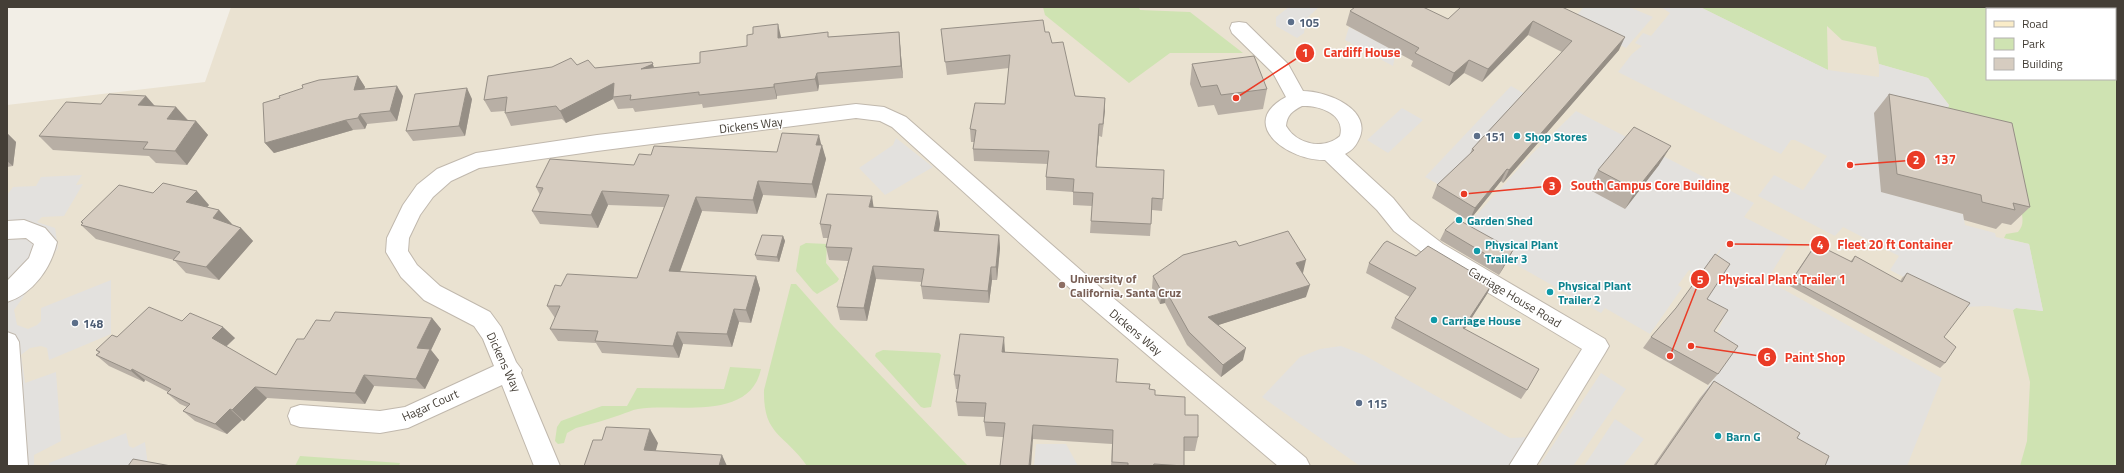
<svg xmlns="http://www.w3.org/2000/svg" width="2124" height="473" font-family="'Titillium Web',sans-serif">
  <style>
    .education { fill: #eae2d1; fill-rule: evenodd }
    .green { fill: #cfe3b2 }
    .parking { fill: #e3e1de }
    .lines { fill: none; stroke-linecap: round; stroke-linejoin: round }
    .street-casing { stroke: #c0b8ad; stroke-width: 2 }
    .secondary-casing { stroke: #cebe99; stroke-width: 2 }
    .street { fill: #fff; fill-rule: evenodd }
    .secondary { fill: #faecc8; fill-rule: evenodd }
    .wall { fill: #b8afa5 }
    .shaded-wall { fill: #968f86 }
    .building { fill: #d6ccc0; stroke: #968f86 }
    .service-dot { fill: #5c6f8a; stroke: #fff; stroke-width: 1.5 }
    .culture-dot { fill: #0f9aa8; stroke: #fff; stroke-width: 1.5 }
    .education-dot { fill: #8d6e63; stroke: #fff; stroke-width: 1.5 }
    .labels { text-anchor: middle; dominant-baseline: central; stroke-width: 3; stroke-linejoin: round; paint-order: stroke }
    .service-label { font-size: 12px; font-weight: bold; fill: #4e5e75; stroke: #fff; text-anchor: start }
    .street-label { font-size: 12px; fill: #443e36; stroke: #fff }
    .culture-label { font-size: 12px; font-weight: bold; fill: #0d838f; stroke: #fff; text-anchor: start }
    .education-label { font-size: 12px; font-weight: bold; fill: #785e54; stroke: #fff; text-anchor: start }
    .leader { fill: none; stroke: #ea3b26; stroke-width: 1.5 }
    .callout-dot { fill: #ea3b26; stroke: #fff; stroke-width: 1.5 }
    .mark-label { font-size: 12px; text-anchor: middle; font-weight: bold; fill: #fff }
    .callout-label { font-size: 13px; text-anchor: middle; font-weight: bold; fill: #ea3b26; stroke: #fff; stroke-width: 3; stroke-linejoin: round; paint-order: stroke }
  </style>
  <rect width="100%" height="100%" fill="#f2eee6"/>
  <path class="education" d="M231,7h1886v459h-2110v-361l198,-23zM1987,9h128v70h-128z"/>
  <path class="green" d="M1043,7h96l1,3 50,2 53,41h-73l-41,30 -84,-68z
    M1700,7h368l1,2h-82v70h128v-10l2,2v395h-97l7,-25 3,-59 -17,-72 3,-2 27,3 -14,-67 -25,-6 2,-4 12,-2c5,-6 5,-10 4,-18l-82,-85 9,-24 -21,-27 -49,-14 -3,-17 -34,-7 -15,-14 1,44z
    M806,243l21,1 -1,19 13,16 -2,3 -20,12 -4,-3 -17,-20 4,-25z
    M791,284h5l38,43 134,139h-161c-23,-33 -44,-30 -43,-76z
    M883,350l56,3 2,2 -10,52 -7,1 -3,-1 -46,-51 1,-3z
    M730,367l31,2c-11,53 -85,34 -123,40 -6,1 -12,4 -18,6 -14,5 -29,9 -44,13l-9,5 -3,10 -6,1 -3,-3 2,-14 4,-6 41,-15h25l10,-18 87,1z
    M300,456l100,7 -1,3h-104z"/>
  <path class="parking" d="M1289,7h30l-13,12 -2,14 -7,5 -21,-12v-9z
    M1584,7h45l24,10 -27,31 -55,-27z
    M1661,7h39l128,63 51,7v-13l49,14 21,27 -9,24 -36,69 59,16 2,11 30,8 1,4 33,7 14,67 -27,-3 -3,2 -24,-4 -27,1 -72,-37 9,-14 -56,-29 -8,9 -77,-40 16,-21 29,15 24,-34 -32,-16h-4l-10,14 -163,-82 14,-18 10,-8 -7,-3 8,-10 8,3 19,-23z
    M1349,27l47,24 -3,15 -48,-26z
    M1511,86l16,9 -84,92 -18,-10z
    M1402,108l21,12 -35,33 -21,-13z
    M1576,111l178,92 -10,14 47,24 -24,39 175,98 -35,88h-106l-68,-48 -33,-20 37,-51 -21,-12 7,-15 -14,-8 -17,-20 11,-14 24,-38 -27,36 -11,-6 -11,15 4,3 -32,46 -45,-26 -4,5 -148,-84 16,-6 62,-68z
    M896,138l37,29 -48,28 -26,-27 34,-23z
    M82,175l-6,10 7,-1 -19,32 -22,1 -5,5 18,6 3,20 -44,62 3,15 11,4 9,-4 4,-4v-13l70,-28v54l-62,26 -2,-12 -6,-2 -11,2 -9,7 4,28 31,-11 5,69 -27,14v11h-27v-241l5,-1 2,-4h-7v-25l6,-8 23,-1 5,-9z
    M1341,346l23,9 146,83 19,-1 -19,29h-150l-98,-69 38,-40 20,-8z
    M1601,373l25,16 -53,77h-34z
    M1615,419l29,20 -21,27h-39z
    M126,433l3,13 4,2 12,-6 3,24h-99v-3z
    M1036,444h30l12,22h-44z"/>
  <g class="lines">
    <g class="street-casing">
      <path id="street" d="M1239,22l7,1 42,41 15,27c24,0 72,19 55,50 -3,6 -7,10 -13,13l48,44 17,21 33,25 162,95 4,7 -4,7 -69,113h-27l73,-117 -155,-93 -33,-25 -17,-21 -52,-50c-36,1 -89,-36 -39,-63l-13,-24 -41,-40 -2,-5 2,-5zM1302,106c17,-1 44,8 38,30 -16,14 -43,9 -54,-10 1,-11 6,-15 16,-20z
        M856,104l28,3 22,10 194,170 206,171 4,8h-32l-194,-165 -192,-174 -12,-6 -24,-3 -259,33 -118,17 -28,13 -18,16 -13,18 -11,23 -1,13 9,14 23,21 50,26 11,15 15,35 6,8 -1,3 39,93h-26l-32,-81 -94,43 -28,5 -80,-6 -9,-3 -3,-8 3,-8 9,-3 80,6 25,-4 89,-41 -11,-27 -9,-13 -50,-26 -23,-23 -15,-25 1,-14 16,-33 14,-20 20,-16 39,-16 121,-18z
        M24,220l21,8 12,14c-6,26 -24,52 -50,60v-21l22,-23 5,-14 -8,-6 -19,1v-18z
        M7,332l8,3 4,7 9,124h-21z"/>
    </g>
    <g class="secondary-casing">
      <path id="secondary" d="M2080,7h18l1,2h-18z
        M2115,34l2,1v16l-2,-1z"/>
    </g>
    <use href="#street" class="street"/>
    <use href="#secondary" class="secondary"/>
  </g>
  <path class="wall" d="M1562,7l57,43 -116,133 -2,-2 -32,40 -37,-23 5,-13 33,-31 2,-5 90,-97 -34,-17 -46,47 -18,-9 -15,13 -38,-20 2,-5 -67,-36 4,-14 98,8z
    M941,29l104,3 7,11 23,53 30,2 -3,39 -3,-1 -3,31 67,32 -1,12 -10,-1 -2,26 -60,-3 2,-27 -19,-1v-13l-27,-2v-13l2,-13 -74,-3 -1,-12 1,-7h-3l-1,-13 35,-25 4,-36 -62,7z
    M899,32l1,12 3,34 -84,7 -1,6 -41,5v3l-74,9 -1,-4 -67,8 -2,-4 -15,1 -5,-10 -47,24 -4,-4 -51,7 -6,-13v-2l-14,1 -7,-12 93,-35 18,3 57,-6 2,6 46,-5 47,-17 34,-8 48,-1z
    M1192,64l75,25 -4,20 -45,6 -4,-10 -16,2 -8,-23z
    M358,76l7,11 -1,2 39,7 -6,25 -30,3 -2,5 -12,1 -79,23 -9,-10z
    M1889,94l141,113 -19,18 -9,-2 -6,6 -32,-9 -1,-6 -82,-22 -7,-79z
    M146,96l9,10 21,1 12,13 8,1 12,14 -21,30 -31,-2 -7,-7 -96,-6 -14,-14 62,-32z
    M472,99l-7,37 -52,5 -7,-10z
    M7,133l9,9 -3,24 -6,1z
    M821,145l5,14 -10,39 -53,-3 -6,19 -55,-3 -22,61 76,4 4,13 -9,34 -12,-1 -7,25 -49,-3 -4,14 -77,-5 -6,-10 -38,-2 -8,-12 5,-11 -8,-12 14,-20 76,-8 27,-71 -56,-2 -10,23 -58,-4 -8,-13 8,-16 -4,-8 98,-22 17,-10 126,-3z
    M1659,165l-34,44 -37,-20 10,-19z
    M153,193l56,12 -2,2 12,3 12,14 10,4 12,13 -34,39 -33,-7 -12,-13 -78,-21 -15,-14 2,-1 -2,-2z
    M874,207l64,4 2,13 -1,7 60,4 1,13 -3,32h-5l-3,23 -66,-4 -2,-13v-4l-45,-3 -9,42 -27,-1 -3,-13 11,-46 -19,-1 -3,-13 2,-9h-5l-3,-14z
    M1445,230l68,20 -5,10 -9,15 -59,-35z
    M783,236l2,5 -6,21 -22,-2 -2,-5z
    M1816,244l34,18 5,-6 45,26 2,-4 5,-5 37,64 1,26 -5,5 -152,-83 24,-36z
    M1239,246l64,27h-1l4,24 -88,28 25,35 -22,17 -34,-32 -22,-42 -5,1 -8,-16 1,-12z
    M1416,256l76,28 -5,10 -23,35 63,61 -6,9 -130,-71 4,-10 15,-21 -44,-24 3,-10z
    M1707,299l7,32 4,43 -10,11 -65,-37 8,-11z
    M432,318l9,11 -10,21 8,10 -14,29 -51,-3 -9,18 -98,-6 -23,23 -2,-1 -15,14 -32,-13 -12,-10 4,-4 -7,-3 -13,-11 1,-1 -23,-12 -1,2 -35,-16 -13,-11 3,-2 -3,-3 21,-13 65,-16 53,17 -9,9 50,28 28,-36 26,-18z
    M1005,352l111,30 33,7 6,6 30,20 13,22 -3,14h-11v15h-73l1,-22 -126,-8 -2,-14 1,-5 -27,-1 -2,-14 2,-13h-2l-2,-14z
    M1714,381l83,57 28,28h-172l47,-68z"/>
  <path class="shaded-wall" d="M1533,21l-5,14 -46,47 6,-13z
    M778,24l3,13 1,13 -4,-12z
    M899,32l1,12 3,34 -2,-12z
    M1625,37l-6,13 -116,133 6,-13z
    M1469,60l-5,13 -15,13 5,-13z
    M652,62l5,14 -16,-7z
    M817,73l2,12 -1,6 -3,-12z
    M358,76l7,11 -4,13 -7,-10z
    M614,83l-1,14v2l-47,24 -6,-12z
    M774,84l3,12v3l-3,-12z
    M397,86l6,10 -6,25 -7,-10z
    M467,88l5,11 -7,37 -6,-10z
    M146,96l12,14 -20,-5z
    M1105,98v13l-3,26z
    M176,107l12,14 -21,-2z
    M360,114l7,10 -2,5 -7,-11z
    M346,120l7,10 -79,23 -9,-10z
    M196,121l12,14 -21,30 -12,-14z
    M1099,124v12l-4,43 1,-12z
    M7,133l9,9 -3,24 -6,-5z
    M819,135l3,13v-3l4,14 -10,39 -4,-14 4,-39z
    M1671,146l-12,19 -34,44 11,-19z
    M1507,169l-6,12 -32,40 6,-13z
    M758,181l5,14 -6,19 -4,-14z
    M197,191l12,14 -10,11 -13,-14z
    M602,191l6,14 -10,23 -7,-13z
    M872,196l2,14 -5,-3z
    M696,197l6,14 -27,74 -6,-14z
    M219,210l13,14 -7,7 -12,-13z
    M938,211l2,13 -4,20 -2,-13z
    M241,228l12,13 -34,39 -13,-13z
    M999,235l1,13 -3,32 -1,-13z
    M783,236l2,5 -6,21 -2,-5z
    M1513,250l-5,10 -9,15 5,-10z
    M1306,260l-3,13 -10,3 3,-13z
    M873,266l3,13 -9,42 -3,-13z
    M991,267l1,13 -3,23 -1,-12z
    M756,276l4,13 -9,34 -5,-13z
    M1492,284l-5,10 -28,44 4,-10z
    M1310,285l-4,12 -100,32 2,-12z
    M1166,291l-1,12 -5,1 2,-12z
    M734,309l5,13 -7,25 -5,-13z
    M432,318l9,11 -10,21 8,10 -14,29 -9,-10 1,-31z
    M223,327l12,11 -12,11 -11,-11z
    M677,332l6,12 -4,14 -6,-12z
    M1004,337l1,15h-3z
    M1246,348l-3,12 -22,17 2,-12z
    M132,369l13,11 -1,2 -13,-11z
    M364,375l10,11 -9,18 -10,-11z
    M255,387l12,11 -23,23 -12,-11z
    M230,409l12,11 -15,14 -12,-10z
    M1033,425v14l-2,27h-2z
    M650,429l8,14 -6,21 -8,-14z
    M722,455l5,11h-8z"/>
  <path class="building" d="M1355,7h68l25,12 13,-12h101l63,30 -116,133 -2,-1 -32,39 -38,-23 37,-35 -2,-1 100,-108 -39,-20 -45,48 -19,-9 -15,13 -39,-20 4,-5 -69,-37z
    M1043,20l2,12h4l3,11 11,-1 12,54 30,2 -2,26h-4l-3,43 68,3 -1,29 -11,-1 -1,26 -60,-3 2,-28 -20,-1 1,-13 -28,-2 3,-26 -76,-2 3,-19 -6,-1 5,-26 30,1 5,-49 -65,7 -4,-33z
    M778,24v14l50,-6v5l71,-5 2,34 -84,7 -2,6 -41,5v3l-75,8v-3l-69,8 1,-5 -18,2 1,-14 -54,28 -4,-5 -51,7 2,-16 -23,3 4,-24 64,-9 19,-9 6,7 11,-5 7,8 57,-6 1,2 -12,5 59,-6v-11l47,-6v-11l6,-1v-7z
    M1254,56l13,33 -46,6 -4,-10 -16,2 -9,-23z
    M358,76l-4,14 43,-4 -7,25 -30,3 -2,4 -12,2 -81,23 -2,-40 17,-5 -1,-2 24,-8 -1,-3 17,-5z
    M467,88l-8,38 -53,5 9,-37z
    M109,94l37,2 -8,9 38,2 -9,12 29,2 -21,30 -32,-2 5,-7 -109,-6 27,-34 35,2z
    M1889,94l123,29 18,84 -17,-4 2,7 -33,-8 -1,-7 -84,-21z
    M1634,127l37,19 -35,44 -38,-20z
    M782,133l37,2 -3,10h6l-10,39 -54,-3 -5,19 -57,-3 -27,74 87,5 -10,34 -12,-1 -7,25 -50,-2 -4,14 -78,-5 3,-10 -48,-2 10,-23h-13l8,-21 6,1 6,-12 70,4 32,-83 -67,-4 -11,24 -59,-4 11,-23 -7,-1 14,-28 84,6 5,-11 12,1 3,-9 123,6z
    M163,183l34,8 -11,11 33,8 -6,8 28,10 -35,39 -33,-7 7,-8 -99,-27 2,-2 -2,-1 38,-37 34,8z
    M827,194l45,2 -3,11 69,4 -4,20 65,4 -3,32h-5l-3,24 -67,-5 3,-17 -51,-3 -9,42 -27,-1 15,-59 -26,-1 5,-22 -11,-1z
    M1457,219l56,31 -9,15 -59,-35z
    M1288,231l18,29 -10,3 14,22 -102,32 38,31 -23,17 -34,-33 -23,-41 -4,1 -9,-16 30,-21 53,-14 3,5z
    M762,235l21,1 -6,21 -22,-2z
    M1387,241l29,15 12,-10 64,38 -29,44 76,41 -12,21 -132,-72 21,-30 -47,-25 15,-20z
    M1816,244l36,18 3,-6 47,26 5,-9 63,30 -26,34 12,10 -11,16 -153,-83z
    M1715,254l15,10 -23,35 21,11 -14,21 24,15 -20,28 -67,-37 25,-29z
    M149,307l33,14 8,-8 33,14 -11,11 64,37 21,-36h7l12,-19 14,1 5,-9 97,6 -15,30 13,1 -14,30 -52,-4 -9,18 -100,-6 -23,23 -2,-1 -15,15 -32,-13 7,-7 -23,-11 4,-4 -39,-20 -1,2 -35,-16 4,-3 -4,-2 16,-15 5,2z
    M960,334l44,3 -2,15 116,7 -2,23 34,2 -1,5 6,1v5l30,2v18h13v22h-14v29l-30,-2 -1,2h-25v-3l-16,-1 1,-32 -80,-5 -4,41h-29l5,-43 -21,-1 2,-19 -30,-1 4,-27h-6z
    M1714,381l86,52 -3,5 32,18 -4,10h-170z
    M606,427l44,2 -6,21 78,5 -3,11h-135l9,-26h9z
    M133,459l38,7h-43z"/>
  <g class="service-dot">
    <circle cx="1291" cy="22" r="4"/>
    <circle cx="1477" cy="136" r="4"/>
    <circle cx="75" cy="323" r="4"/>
    <circle cx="1359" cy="403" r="4"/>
  </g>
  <g class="culture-dot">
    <circle cx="1517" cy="136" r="4"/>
    <circle cx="1459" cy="220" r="4"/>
    <circle cx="1477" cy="251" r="4"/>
    <circle cx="1550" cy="292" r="4"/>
    <circle cx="1434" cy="320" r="4"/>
    <circle cx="1718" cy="436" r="4"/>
  </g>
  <circle class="education-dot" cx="1062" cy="285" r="4"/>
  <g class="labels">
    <g class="service-label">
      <text x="1299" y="22">105</text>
      <text x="1485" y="136">151</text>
      <text x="83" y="323">148</text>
      <text x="1367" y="403">115</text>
    </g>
    <g class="street-label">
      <text transform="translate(751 125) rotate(-7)">Dickens Way</text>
      <text transform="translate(1515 297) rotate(31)">Carriage House Road</text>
      <text transform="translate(1136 332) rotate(40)">Dickens Way</text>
      <text transform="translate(504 362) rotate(65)">Dickens Way</text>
      <text transform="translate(430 405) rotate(-24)">Hagar Court</text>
    </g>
    <g class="culture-label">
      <text x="1525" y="136">Shop Stores</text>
      <text x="1467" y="220">Garden Shed</text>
      <text x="1485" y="244">Physical Plant<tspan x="1485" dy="14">Trailer 3</tspan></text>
      <text x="1558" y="285">Physical Plant<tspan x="1558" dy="14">Trailer 2</tspan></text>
      <text x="1442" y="320">Carriage House</text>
      <text x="1726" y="436">Barn G</text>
    </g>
    <g class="education-label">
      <text x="1070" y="278">University of<tspan x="1070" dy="14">California, Santa Cruz</tspan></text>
    </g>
  </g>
  <path class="leader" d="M1236 98L1305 53M1850 165L1916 160M1464 194L1552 186M1730 244L1820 245M1670 356L1700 279M1691 346L1767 357"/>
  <g class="callout-dot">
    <circle cx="1236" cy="98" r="4"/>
    <circle cx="1850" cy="165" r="4"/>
    <circle cx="1464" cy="194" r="4"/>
    <circle cx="1730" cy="244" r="4"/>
    <circle cx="1670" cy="356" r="4"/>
    <circle cx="1691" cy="346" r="4"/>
    <circle cx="1305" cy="53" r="10"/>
    <circle cx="1916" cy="160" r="10"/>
    <circle cx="1552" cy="186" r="10"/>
    <circle cx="1820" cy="245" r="10"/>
    <circle cx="1700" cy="279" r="10"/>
    <circle cx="1767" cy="357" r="10"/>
  </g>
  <g class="mark-label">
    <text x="1305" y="57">1</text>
    <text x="1916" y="164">2</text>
    <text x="1552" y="190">3</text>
    <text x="1820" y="249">4</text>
    <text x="1700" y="284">5</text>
    <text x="1767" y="361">6</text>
  </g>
  <g class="callout-label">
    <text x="1362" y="57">Cardiff House</text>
    <text x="1945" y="164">137</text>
    <text x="1650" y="190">South Campus Core Building</text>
    <text x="1895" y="249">Fleet 20 ft Container</text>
    <text x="1782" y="284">Physical Plant Trailer 1</text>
    <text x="1815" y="362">Paint Shop</text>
  </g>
  <rect width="2124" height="473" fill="none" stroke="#443e36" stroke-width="16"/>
  <rect x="1986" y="8" width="130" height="72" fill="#ffffff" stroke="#b4b2af"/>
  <rect x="1994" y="21" width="20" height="6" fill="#faecc8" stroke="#b4b2af"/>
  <text x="2022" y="28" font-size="12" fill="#443e36">Road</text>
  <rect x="1994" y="38" width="20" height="12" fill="#cfe3b2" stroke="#b4b2af"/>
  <text x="2022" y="48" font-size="12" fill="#443e36">Park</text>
  <rect x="1994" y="58" width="20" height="12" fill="#d6ccc0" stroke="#b4b2af"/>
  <text x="2022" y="68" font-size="12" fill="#443e36">Building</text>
</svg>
